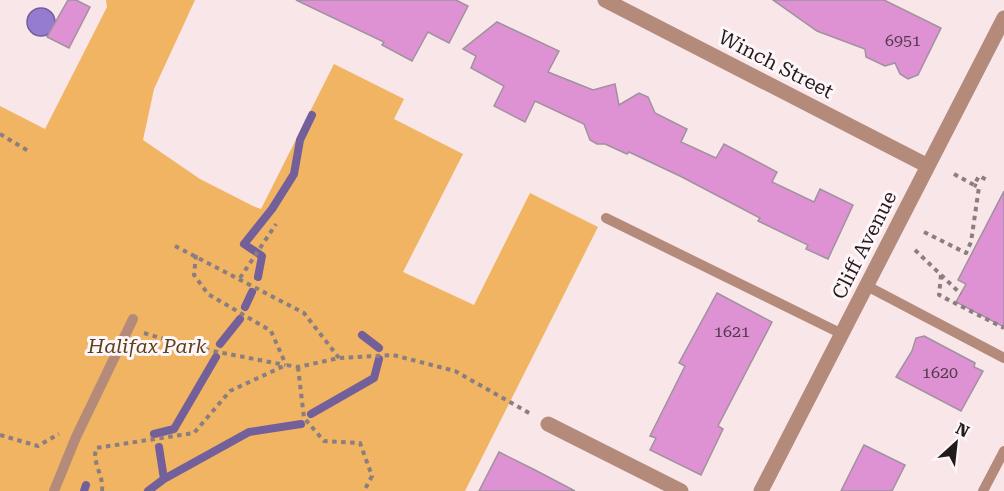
<svg xmlns="http://www.w3.org/2000/svg" width="1004" height="491" font-family="'Roboto Serif',serif">
  <style>
    .green { fill: #f0b462 }
    .water { fill: #967cd0; stroke: #735f9a; stroke-width: 1.5 }
    .lines { fill: none; stroke-linecap: round; stroke-linejoin: round }
    .stream { stroke: #735f9a; stroke-width: 8 }
    .building { fill: #de92d4; stroke: #9f929d; stroke-width: 1.5 }
    .path { stroke: #8b7e80; stroke-width: 4; stroke-dasharray: 4.5 4.5; stroke-linecap: butt }
    .service { stroke: #b48a7b; stroke-width: 10 }
    .minor { stroke: #b48a7b; stroke-width: 15 }
    .labels { text-anchor: middle; dominant-baseline: central; stroke-width: 6; stroke-linejoin: round; paint-order: stroke }
    .number-label { font-size: 16px; fill: #51394a }
    .street-label { font-size: 20px; fill: #221b1c; stroke: #fef6f8 }
    .park-label { font-size: 20px; font-style: italic; fill: #5b411e; stroke: #fef6f8 }
  </style>
  <rect width="100%" height="100%" fill="#f9e6e9"/>
  <path class="green" d="M106,0h89l-41,89 -11,51 57,39 53,27 8,3 73,-145 70,35 -10,20 69,35 -60,118 71,33 56,-112 68,34 -133,264h-465v-385l45,23 62,-122z"/>
  <path class="water" d="M27 22a14 14 0 1 1 28 0a14 14 0 1 1-28 0Z"/>
  <g class="lines">
    <path class="stream" d="M258,277l4,-21 -18,-12 28,-35 22,-35 6,-34 12,-25
      M245,307l7,-15
      M362,335l17,13
      M220,344l20,-25
      M311,414l63,-36 5,-19
      M154,434l20,-5 42,-72
      M164,479l85,-47 52,-8
      M84,491l2,-6
      M148,491l16,-12 -5,-32"/>
  </g>
  <path class="building" d="M68,0h8l14,7 -21,41 -22,-11z
    M296,0h160l12,6 -19,37 -21,-11 -16,29 -30,-16 2,-3z
    M773,0h111l57,28 -23,47 -10,4 -8,-5 -5,-11 -10,3 -19,-9 -1,-8 -48,-18z
    M497,22l62,29 -11,21 45,18 22,-6 4,21 20,-12 9,4 7,16 32,16 -6,13 35,16 8,-14 53,28 -5,10 42,20 6,-13 33,16 -25,54 -22,-10 2,-4 -50,-24 2,-3 -78,-41 -53,-25 -2,2 -22,-10h-8l-7,-4 -6,-16 -49,-23 -10,21 -31,-16 10,-20 -33,-18 5,-12 -13,-7z
    M1004,191v136l-48,-25 10,-18 -8,-4z
    M717,293l55,29 -54,104 5,3 -22,46 -51,-25 6,-12 -6,-2 35,-70 -6,-3z
    M924,336l51,27 -1,4 9,4 -22,40 -65,-34 16,-26 4,-13z
    M864,445l41,20 -13,26h-51z
    M499,452l34,17 42,22h-96z"/>
  <g class="lines">
    <path class="path" d="M0,134l30,18
      M954,174l20,11 5,-9 10,5
      M924,232l42,21 5,-11 8,-55 -5,-2
      M175,246l129,67 35,45
      M915,250l46,44
      M196,255l-2,20 14,19 63,37 15,34
      M941,275l-2,20 65,33
      M240,278l36,-54
      M144,333l43,13 98,19
      M298,367l6,51 20,23 36,2 12,33 -8,15
      M0,435l38,11 21,-12
      M102,491c2,-16 -10,-27 -6,-43l98,-15 36,-42 56,-26 12,2 41,-9 54,-3 62,16 76,43"/>
    <path class="service" d="M606,218l236,116
      M867,286l137,72
      M54,491l22,-54 57,-118
      M983,491l21,-40"/>
    <path class="minor" d="M605,0l323,166
      M548,424l133,67
      M761,491l243,-473"/>
  </g>
  <g class="labels">
    <g class="number-label">
      <text x="903" y="40">6951</text>
      <text x="732" y="331">1621</text>
      <text x="940" y="372">1620</text>
    </g>
    <g class="street-label">
      <text transform="translate(776 64) rotate(27)">Winch Street</text>
      <text transform="translate(864 245) rotate(-63)">Cliff Avenue</text>
    </g>
    <g class="park-label">
      <text x="147" y="346">Halifax Park</text>
    </g>
  </g>
  <g transform="translate(956 443) rotate(27)" stroke="#fef6f8" stroke-width="4.5" paint-order="stroke">
  <path d="M0-4.5L10 22L0 15L-10 22Z" fill="#221b1c"/>
  <text y="-9" font-size="16" font-weight="bold" text-anchor="middle" fill="#221b1c">N</text>
  </g>
</svg>
